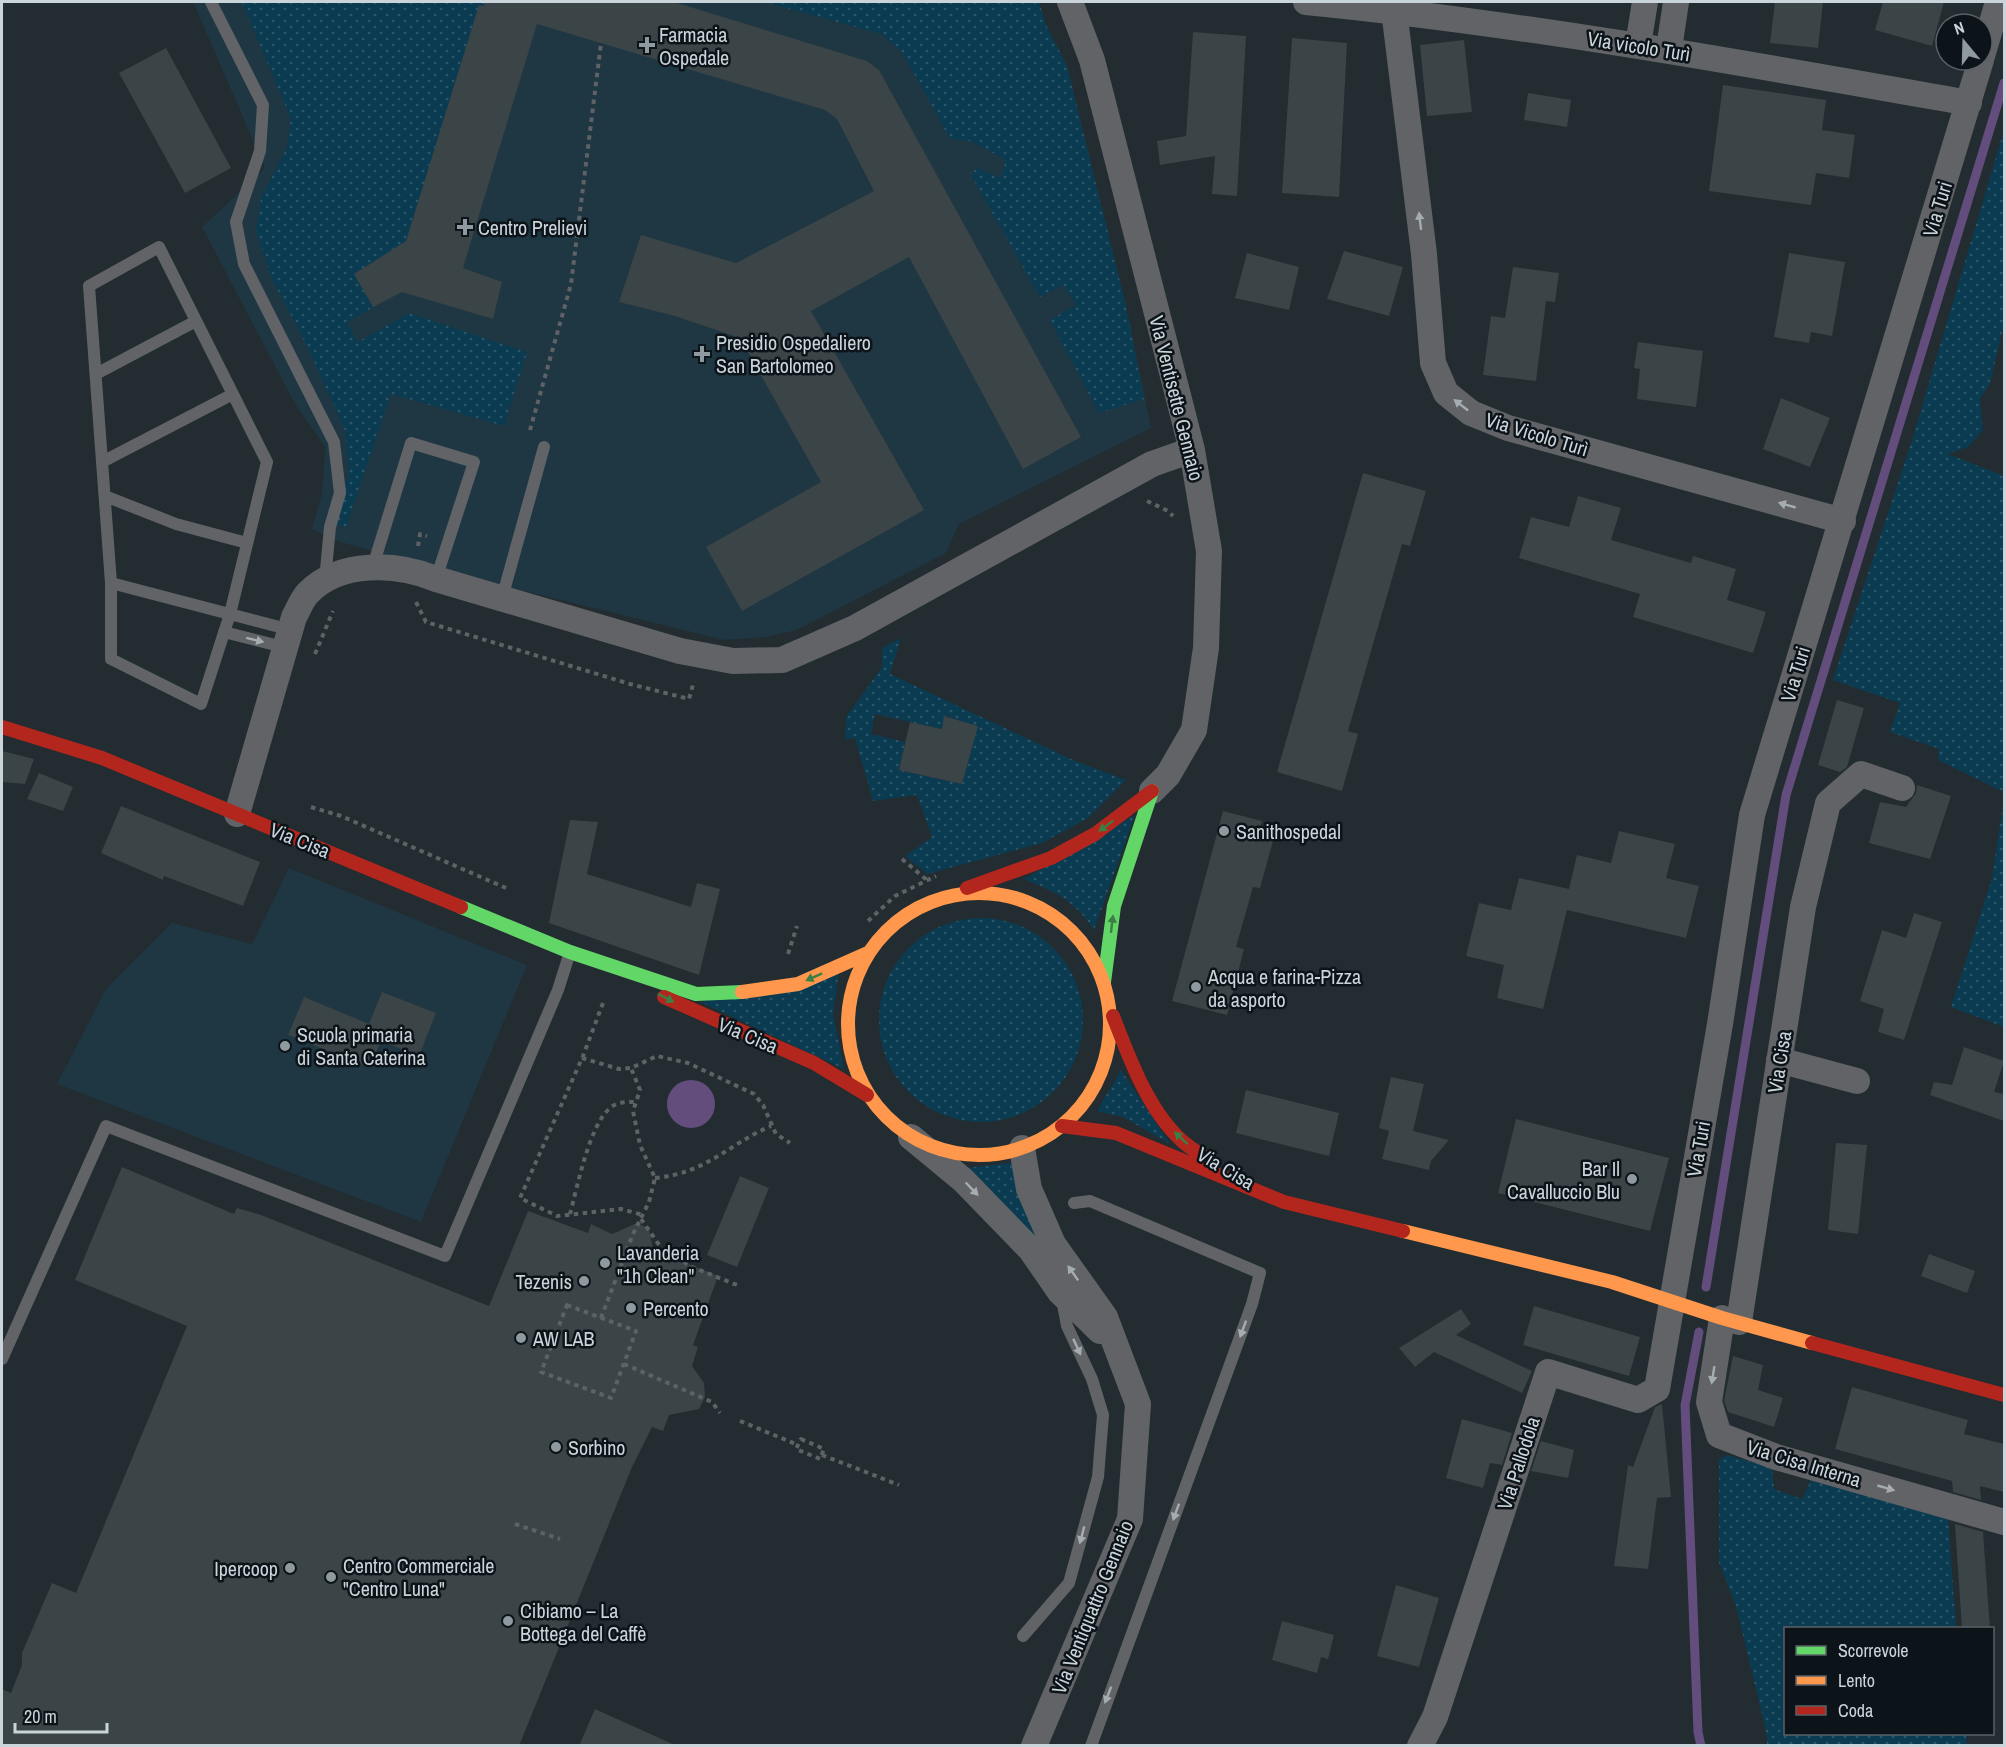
<svg xmlns="http://www.w3.org/2000/svg" width="2006" height="1747" font-family="'Archivo Narrow',sans-serif">
  <style>
    .built { fill: #1f3643 }
    .grass { fill: url(#grass-dots); fill-rule: evenodd }
    .water { fill: #624d7d }
    .lines { fill: none; stroke-linecap: round; stroke-linejoin: round }
    .stream { stroke: #624d7d; stroke-width: 9 }
    .building { fill: #3b4446 }
    .path { stroke: #5e6266; stroke-width: 4; stroke-dasharray: 4.5 4.5; stroke-linecap: butt }
    .lane { stroke: #616366; stroke-width: 12 }
    .street { stroke: #616366; stroke-width: 26 }
    .fast { stroke: #63d668; stroke-width: 14 }
    .slow { stroke: #ff974d; stroke-width: 14 }
    .jam { stroke: #b3261e; stroke-width: 14 }
    .oneway { fill: #a5adb2 }
    .oneway2 { fill: #3c7f44 }
    .poi-dot { fill: #8f9aa0; stroke: #0d1419; stroke-width: 2 }
    .labels { text-anchor: middle; dominant-baseline: central; stroke-width: 5; stroke-linejoin: round; paint-order: stroke }
    .poi-label { font-size: 20px; fill: #cad5db; stroke: #0d1419; text-anchor: start }
    .street-label { font-size: 20px; fill: #cad5db; stroke: #0d1419 }
  </style>
  <defs>
    <pattern id="grass-dots" width="8" height="8" patternUnits="userSpaceOnUse" patternTransform="scale(1.5)"><rect width="8" height="8" fill="#0a3b51"/><path d="M2 2h.1M6 6h.1" fill="none" stroke="#2c5669" stroke-width="1.8" stroke-linecap="round"/></pattern>
  </defs>
  <rect width="100%" height="100%" fill="#222c31"/>
  <path class="built" d="M193,2h846l7,23 21,41 60,244 24,118 -192,96 -13,29 -149,77 -31,7 -42,3 -285,-70 -102,-29 -25,-12 10,-36 3,-46 -30,-43 -93,-177 63,-59z
    M289,868l238,97 -106,257 -364,-138 49,-95 66,-66 80,21z"/>
  <path class="grass" d="M242,2h261l-2,8 -22,-5 -73,236 -52,33 19,33 -26,16 11,19 51,-29 118,39 -23,74 -113,-32 -45,133 -15,-4 18,-49 -4,-44 -38,-84 -36,-69 -15,-46 5,-33 26,-50 4,-29z
    M765,2h274l7,23 21,41 60,244 17,89 -45,14 -49,-93 26,-15 -13,-20 -23,12 -69,-122 6,-7 24,10 5,-18 -35,-19 -21,-2 -48,-87 -21,-18z
    M2004,130v193l-14,61 -10,15 3,31 -15,17 -20,7 56,22v316l-66,-32 1,-11 -49,-17 10,-29 -67,-23 79,-240z
    M901,638l-11,36 183,86 53,20 -38,38 -46,25 -115,31 -22,-18 27,-19 -15,-42 -44,6 -18,-63 -10,2 1,-23 36,-50v-19zM875,714l67,15 3,-13 32,10 -15,58 -63,-14 6,-28 -34,-8z
    M2004,798v229l-53,-20 41,-129z
    M1135,815l-41,115c-20,-30 -37,-37 -70,-51z
    M879 1020a102 102 0 1 1 204 0a102 102 0 1 1-204 0Z
    M839,972l-6,43 11,54 -144,-67z
    M1121,1070l49,74 -47,-27 -26,-6z
    M1017,1162l23,83 -74,-77z
    M1727,1455l45,13 2,21 28,10 9,-19 137,37 8,111h-170v106h180l1,11h-200l-1,-14 -30,-125 -17,-43v-103z"/>
  <path class="water" d="M667 1104a24 24 0 1 1 48 0a24 24 0 1 1-48 0Z"/>
  <g class="lines">
    <path class="stream" d="M1706,1287l80,-492 218,-712
      M1699,1332l-14,73 13,327 3,14"/>
  </g>
  <path class="building" d="M485,2h189l193,59 12,9 202,367 -58,32 -114,-212 -98,54 113,199 -182,101 -36,-64 115,-65 -81,-144 -65,-22 -56,-14 22,-67 95,28 138,-72 -37,-72 -12,-9 -288,-86 -74,244 39,14 -9,37 -91,-27 -29,15 -19,-33 52,-33 73,-236 5,1z
    M1775,2h48l-5,46 -48,-5z
    M1883,2h61l-12,44 -57,-16z
    M1193,32l53,4 -9,160 -25,-2 3,-38 -55,9 -3,-24 29,-5z
    M1292,38l55,5 -8,154 -57,-4z
    M1464,40l8,72 -45,4 -7,-71z
    M166,48l65,120 -46,25 -66,-120z
    M1723,85l103,15 -4,30 33,5 -6,43 -33,-5 -5,32 -102,-14z
    M1528,93l43,7 -4,27 -43,-7z
    M1344,251l59,16 -14,49 -62,-17z
    M1247,253l52,14 -10,43 -54,-12z
    M1789,253l56,9 -13,74 -21,-4 -2,11 -35,-6z
    M1513,267l46,6 -4,29 -9,-1 -10,80 -53,-6 8,-59 14,2z
    M1638,342l65,9 -7,56 -59,-8 3,-30 -6,-1z
    M1781,398l49,20 -20,49 -47,-18z
    M1363,473l63,18 -16,55 -8,-2 -54,187 10,3 -16,57 -65,-19z
    M1578,496l43,12 -10,32 80,23 2,-7 43,13 -9,31 39,12 -13,41 -120,-36 7,-23 -121,-36 12,-41 38,10z
    M1837,700l27,8 -17,59 -7,5 -22,-7z
    M944,716l34,10 -16,58 -63,-14 11,-48 32,7z
    M2,751l32,8 -9,25 -23,-2z
    M39,773l34,14 -10,24 -36,-12z
    M1917,785l34,11 -21,63 -61,-16 11,-41 26,5 10,-14z
    M121,806l139,56 -17,44 -79,-30 -1,4 -62,-27z
    M1223,811l39,10 -2,9 15,4 -15,54 -7,-1 -17,60 8,2 -17,66 -55,-14z
    M570,820l28,2 -11,52 104,33 6,-24 23,6 -21,86 -150,-52z
    M1619,831l56,13 -9,34 33,8 -13,52 -119,-28 -24,99 -46,-11 7,-33 -38,-9 13,-53 32,7 8,-32 50,11 8,-34 34,8z
    M1914,913l28,9 -38,118 -26,-8 6,-23 -24,-8 22,-71 24,8z
    M382,992l54,21 -17,43 -38,-15 -11,27 -82,-33 16,-38 65,27z
    M1964,1047l40,14 -10,31 10,2v27l-74,-26 4,-13 18,3z
    M1391,1077l33,7 -11,47 36,9 -18,21 -2,9 -47,-11 7,-28 -10,-3z
    M1246,1090l93,23 -10,43 -93,-23z
    M1516,1119l153,39 -19,73 -152,-38z
    M1836,1143l31,2 -9,89 -30,-4z
    M122,1167l112,47 3,-6 24,7 228,91 39,-95 60,22 3,-9 21,10 25,-11 5,2 7,4 4,21 65,26 -25,69 5,2 -6,19 12,17 1,14 -6,12 -30,6 -6,16 -11,-4 -20,40 -113,279h-517v-57l9,4 11,-28v-12l30,-70 24,10 111,-267 -112,-46z
    M740,1176l29,12 -32,79 -30,-12z
    M1929,1254l46,17 -8,22 -46,-17z
    M1534,1306l106,31 -11,39 -106,-31z
    M1461,1309l10,15 -15,11 76,36 -10,22 -88,-41 -19,15 -16,-19z
    M1733,1356l30,9 -5,25 25,8 -9,29 -46,-15 -4,-11z
    M1852,1387l116,33 -4,14 40,10v48l-24,-6 1,14 -28,-8 -1,-11 -117,-32z
    M1662,1404l9,93 -14,1 -9,71 -34,-3 14,-101 5,2 22,-60z
    M1462,1419l50,14 -10,32 -12,-2 -7,25 -37,-10z
    M1541,1441l33,9 -6,28 -37,-7z
    M1955,1524l28,8 7,97h-28z
    M1396,1585l43,13 -20,69 -42,-11z
    M1282,1621l52,14 -6,24 -7,-2 -4,16 -45,-13z
    M595,1709l82,37h-98z"/>
  <g class="lines">
    <path class="path" d="M530,430l41,-146 30,-241
      M1147,501l21,10 5,5
      M418,546l2,-12 7,2
      M416,602l10,20 204,62 59,15 5,-18
      M315,654l18,-43
      M311,807l30,9 165,72
      M902,859l26,22
      M868,921l27,-25 41,-20
      M788,954l9,-28
      M603,1003l-20,53 -63,142 37,18 64,-7 22,6
      M582,1058l37,11 12,-1 26,-12 31,7 66,31 9,11 13,29 14,9
      M655,1178c52,-5 72,-33 116,-52
      M570,1214c7,-26 19,-87 39,-105 7,-7 16,-7 26,-7
      M641,1219l21,30 15,4 10,12 50,20
      M567,1305l69,26 -25,67 -70,-26z
      M601,1318l32,-84 16,-32 6,-24 -15,-33 -7,-34 7,-21 -9,-22
      M624,1364l88,38 8,11
      M740,1421l58,24
      M801,1439l23,10 -4,10 -24,-10z
      M822,1455l77,30
      M515,1524l45,15"/>
    <path class="lane" d="M211,2l52,103 -3,46 -24,71 8,42 90,178 6,51 -10,34 -5,53
      M159,247l108,215 -37,152 -29,90 -90,-45v-76l-22,-297z
      M96,374l100,-53
      M102,462l131,-68
      M105,496l71,28 71,19
      M373,566l38,-123 63,19 -38,117
      M111,583l180,47
      M502,598l42,-151
      M224,632l63,16
      M1074,1203l16,-2 170,72 -8,31 -161,442
      M2,1359l104,-233 339,130 113,-266 12,-38
      M1023,1636l46,-53 29,-106 5,-62 -11,-36 -25,-53 -5,-27"/>
    <path class="street" d="M1070,2l22,58 100,390 17,101 -3,97 -12,82 -26,45 -16,16
      M1306,2c223,22 443,62 663,101
      M1393,2l31,252 9,109 13,30 25,20 37,15 335,93
      M1638,45l7,-43
      M1669,49l7,-47
      M1982,56l16,-54
      M237,814l57,-197c4,-7 8,-18 14,-24 32,-33 89,-30 128,-14l244,72 53,10 49,-1 73,-32 297,-164 40,-14
      M1779,1060l78,21
      M911,1137l52,43 68,70 29,42 40,39
      M1022,1148l7,41 24,55 52,73 33,87 -8,115 -96,227
      M1722,1318l-13,84 10,33 57,22 228,65
      M1739,1322l64,-415 25,-104 33,-29 41,14
      M1420,1746l15,-29 113,-345 90,28 19,-11 63,-365 32,-209 229,-755"/>
    <path class="fast" d="M461,907l109,45 126,42 46,-2
      M1104,982l10,-76 38,-115"/>
    <path class="slow" d="M848 1024a131 131 0 1 1 262 0a131 131 0 1 1-262 0Z
      M742,992l56,-8 70,-31
      M1403,1231l209,51 110,36 90,25"/>
    <path class="jam" d="M2,727l100,31 359,149
      M967,888l84,-30 44,-24 57,-43
      M664,997l150,66 53,32
      M1113,1016c16,41 34,92 67,123 8,8 18,13 26,20
      M1062,1126l54,7 168,69 119,29
      M1812,1343l192,52"/>
  </g>
  <defs><path id="oneway-solid" d="M-6-.8H1V-3.2L6.5 0L1 3.2V.8H-6Z" transform="scale(1.5)"/></defs>
  <g class="oneway">
    <use href="#oneway-solid" transform="translate(1420 221) rotate(-97)"/>
    <use href="#oneway-solid" transform="translate(1461 405) rotate(-142)"/>
    <use href="#oneway-solid" transform="translate(1787 505) rotate(-164)"/>
    <use href="#oneway-solid" transform="translate(255 640) rotate(14)"/>
    <use href="#oneway-solid" transform="translate(972 1189) rotate(46)"/>
    <use href="#oneway-solid" transform="translate(1073 1273) rotate(-125)"/>
    <use href="#oneway-solid" transform="translate(1243 1329) rotate(110)"/>
    <use href="#oneway-solid" transform="translate(1077 1347) rotate(65)"/>
    <use href="#oneway-solid" transform="translate(1713 1375) rotate(99)"/>
    <use href="#oneway-solid" transform="translate(1886 1488) rotate(16)"/>
    <use href="#oneway-solid" transform="translate(1176 1512) rotate(110)"/>
    <use href="#oneway-solid" transform="translate(1082 1535) rotate(105)"/>
    <use href="#oneway-solid" transform="translate(1108 1695) rotate(111)"/>
  </g>
  <g class="oneway2">
    <use href="#oneway-solid" transform="translate(1106 826) rotate(143)"/>
    <use href="#oneway-solid" transform="translate(1112 924) rotate(-83)"/>
    <use href="#oneway-solid" transform="translate(814 977) rotate(156)"/>
    <use href="#oneway-solid" transform="translate(666 998) rotate(27)"/>
    <use href="#oneway-solid" transform="translate(1181 1138) rotate(-137)"/>
  </g>
  <g class="poi-dot">
    <path d="M644 36h6v6h6v6h-6v6h-6v-6h-6v-6h6z"/>
    <path d="M462 218h6v6h6v6h-6v6h-6v-6h-6v-6h6z"/>
    <path d="M699 345h6v6h6v6h-6v6h-6v-6h-6v-6h6z"/>
    <circle cx="1224" cy="831" r="6"/>
    <circle cx="1196" cy="987" r="6"/>
    <circle cx="285" cy="1046" r="6"/>
    <circle cx="1632" cy="1179" r="6"/>
    <circle cx="605" cy="1263" r="6"/>
    <circle cx="584" cy="1281" r="6"/>
    <circle cx="631" cy="1308" r="6"/>
    <circle cx="521" cy="1338" r="6"/>
    <circle cx="556" cy="1447" r="6"/>
    <circle cx="290" cy="1568" r="6"/>
    <circle cx="331" cy="1577" r="6"/>
    <circle cx="508" cy="1621" r="6"/>
  </g>
  <g class="labels">
    <g class="poi-label">
      <text x="659" y="34">Farmacia<tspan x="659" dy="23">Ospedale</tspan></text>
      <text x="478" y="227">Centro Prelievi</text>
      <text x="716" y="342">Presidio Ospedaliero<tspan x="716" dy="23">San Bartolomeo</tspan></text>
      <text x="1236" y="831">Sanithospedal</text>
      <text x="1208" y="976">Acqua e farina-Pizza<tspan x="1208" dy="23">da asporto</tspan></text>
      <text x="297" y="1034">Scuola primaria<tspan x="297" dy="23">di Santa Caterina</tspan></text>
      <text x="1620" y="1168" text-anchor="end">Bar Il<tspan x="1620" dy="23">Cavalluccio Blu</tspan></text>
      <text x="617" y="1252">Lavanderia<tspan x="617" dy="23">"1h Clean"</tspan></text>
      <text x="572" y="1281" text-anchor="end">Tezenis</text>
      <text x="643" y="1308">Percento</text>
      <text x="533" y="1338">AW LAB</text>
      <text x="568" y="1447">Sorbino</text>
      <text x="343" y="1565">Centro Commerciale<tspan x="343" dy="23">"Centro Luna"</tspan></text>
      <text x="278" y="1568" text-anchor="end">Ipercoop</text>
      <text x="520" y="1610">Cibiamo – La<tspan x="520" dy="23">Bottega del Caffè</tspan></text>
    </g>
    <g class="street-label">
      <text transform="translate(1639 46) rotate(9)">Via vicolo Turì</text>
      <text transform="translate(1937 209) rotate(-73)">Via Turi</text>
      <text transform="translate(1177 398) rotate(76)">Via Ventisette Gennaio</text>
      <text transform="translate(1537 434) rotate(17)">Via Vicolo Turì</text>
      <text transform="translate(1795 674) rotate(-73)">Via Turi</text>
      <text transform="translate(300 840) rotate(22)">Via Cisa</text>
      <text transform="translate(748 1035) rotate(23)">Via Cisa</text>
      <text transform="translate(1779 1062) rotate(-81)">Via Cisa</text>
      <text transform="translate(1698 1149) rotate(-80)">Via Turi</text>
      <text transform="translate(1226 1168) rotate(31)">Via Cisa</text>
      <text transform="translate(1518 1463) rotate(-72)">Via Pallodola</text>
      <text transform="translate(1804 1463) rotate(17)">Via Cisa Interna</text>
      <text transform="translate(1092 1607) rotate(-68)">Via Ventiquattro Gennaio</text>
    </g>
  </g>
  <rect width="2006" height="1747" fill="none" stroke="#cad5db" stroke-width="6"/>
  <rect x="1784" y="1627" width="210" height="108" fill="#0d1419" stroke="#596167" stroke-width="1.5"/>
  <rect x="1796" y="1646" width="30" height="9" fill="#63d668" stroke="#596167" stroke-width="1.5"/>
  <text x="1838" y="1657" font-size="18" fill="#cad5db">Scorrevole</text>
  <rect x="1796" y="1676" width="30" height="9" fill="#ff974d" stroke="#596167" stroke-width="1.5"/>
  <text x="1838" y="1687" font-size="18" fill="#cad5db">Lento</text>
  <rect x="1796" y="1706" width="30" height="9" fill="#b3261e" stroke="#596167" stroke-width="1.5"/>
  <text x="1838" y="1717" font-size="18" fill="#cad5db">Coda</text>
  <g transform="translate(1964 42) rotate(341)"><circle r="28" fill="#0d1419" stroke="#596167" stroke-width="1.5"/>
  <path d="M0-4.5L10 22L0 15L-10 22Z" fill="#8f9aa0"/>
  <text y="-9" font-size="16" font-weight="bold" text-anchor="middle" fill="#cad5db">N</text>
  </g>
  <path d="M15 1723v9h92v-9" fill="none" stroke="#cad5db" stroke-width="3"/>
  <text x="24" y="1723" font-size="18" fill="#cad5db" stroke="#0d1419" stroke-width="4.5" paint-order="stroke">20 m</text>
</svg>
